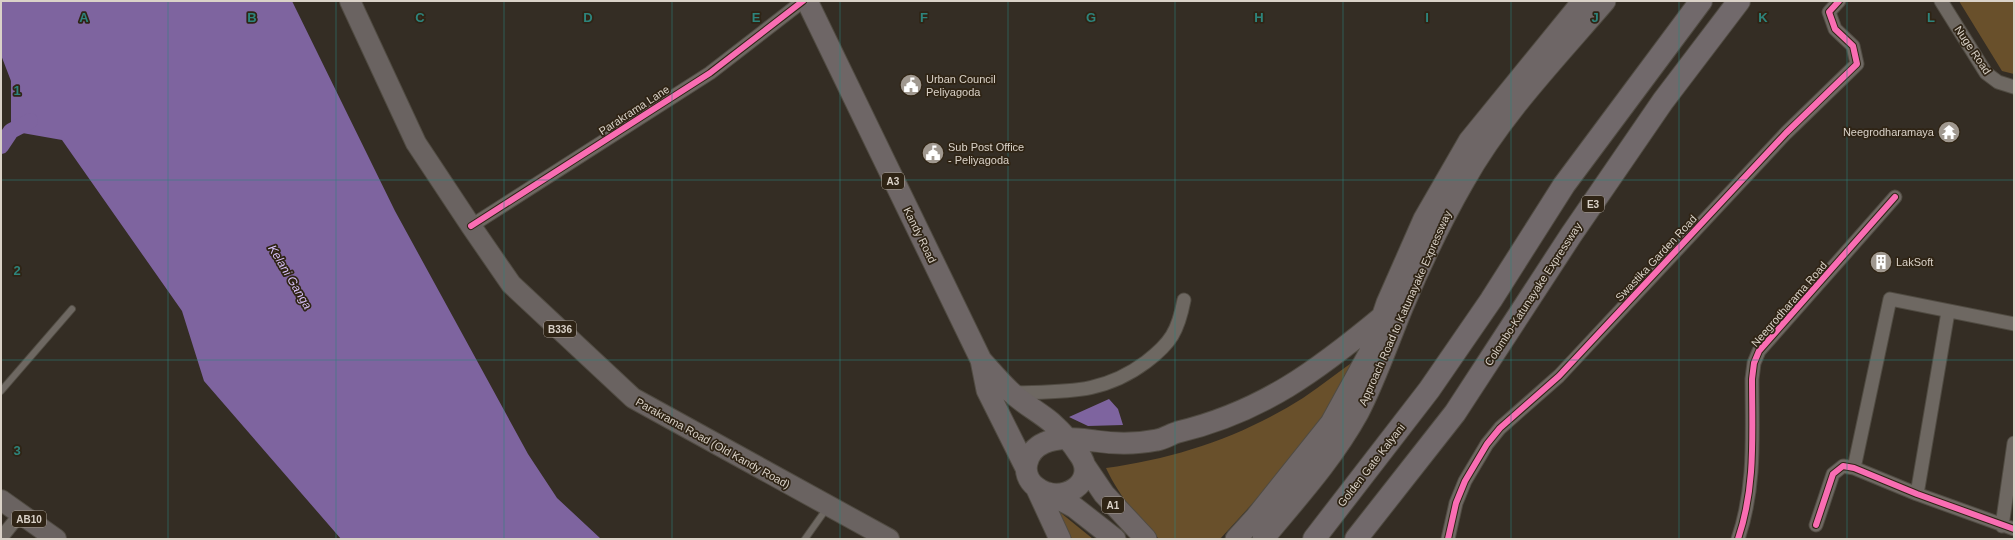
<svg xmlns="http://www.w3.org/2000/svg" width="2015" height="540" font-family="Helvetica,sans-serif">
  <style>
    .green { fill: #69502b }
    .water { fill: #7e649f }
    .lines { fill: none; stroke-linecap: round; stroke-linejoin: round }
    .canal { stroke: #7e649f; stroke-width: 16 }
    .service-casing { stroke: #504b42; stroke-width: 8 }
    .minor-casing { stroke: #504b42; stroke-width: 15 }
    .primary-casing { stroke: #504b42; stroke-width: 22 }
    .trunk-casing { stroke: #504b42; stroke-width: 23 }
    .motorway-casing { stroke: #504b42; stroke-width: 24 }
    .service { stroke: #6e6862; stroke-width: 6 }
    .minor { stroke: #6e6862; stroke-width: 13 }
    .primary { stroke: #6a6361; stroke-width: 20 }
    .trunk { stroke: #6e6666; stroke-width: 21 }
    .motorway { stroke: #71696b; stroke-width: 22 }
    .cycleway-casing { stroke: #2f2415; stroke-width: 8 }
    .cycleway { stroke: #f96db3; stroke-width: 6 }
    .grid { fill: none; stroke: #2d847c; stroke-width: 1; stroke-opacity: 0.55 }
    .labels { text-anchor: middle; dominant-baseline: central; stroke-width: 3.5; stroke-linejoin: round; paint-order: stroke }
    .shield { fill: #2f2415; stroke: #a79e92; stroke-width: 1 }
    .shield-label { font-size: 10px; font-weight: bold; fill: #dad2c8 }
    .street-label { font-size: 11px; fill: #dad2c8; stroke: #2f2415 }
    .poi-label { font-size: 11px; fill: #dad2c8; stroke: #2f2415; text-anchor: start }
    .water-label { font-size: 12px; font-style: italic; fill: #d8c2fa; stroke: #2f2415 }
    .grid-label { font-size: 13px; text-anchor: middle; font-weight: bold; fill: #2d847c; stroke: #2f2415; stroke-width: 3.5; stroke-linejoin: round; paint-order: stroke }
  </style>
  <rect width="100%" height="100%" fill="#342d24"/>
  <path class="green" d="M1959,1h55v73l-12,-3z
    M1360,357l-30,52 -36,49 -74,81h-61c-22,-22 -40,-43 -53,-71 71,-10 135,-31 197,-70 19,-13 38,-28 57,-41z
    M1056,509l37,30h-21z"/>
  <path class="water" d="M1,1h291l103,210 133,243 29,44 44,41h-260l-137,-158 -22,-70 -120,-171 -51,-9v-50l-10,-26z
    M1109,399l9,10 5,16 -35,1 -19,-9z"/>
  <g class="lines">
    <path class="canal" d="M1,146l10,-15 19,-10"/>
    <g class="service-casing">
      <path id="service" d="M1,391l71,-82
        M805,539l22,-31"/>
    </g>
    <g class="minor-casing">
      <path id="minor" d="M1941,1l45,72 12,9 16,5
        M471,226l239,-153 93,-72
        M1012,393c52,-2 90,2 134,-31 25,-19 32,-31 38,-62
        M1854,468l36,-169 124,25
        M1917,494l31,-182
        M1816,525l17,-51 10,-8 11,2 63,26 97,35
        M2002,526l12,-83
        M1,538l20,-25
        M1448,539l8,-36 9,-22 22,-37 13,-16 59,-52 227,-243 71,-69 -4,-18 -18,-17 -6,-17 10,-11
        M1738,539c18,-53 14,-105 14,-160l2,-16 5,-12 136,-154"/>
    </g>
    <g class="primary-casing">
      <path id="primary" d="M350,1l66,142 55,83 40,58 122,114 256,141
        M1,500l55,39"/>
    </g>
    <g class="trunk-casing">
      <path id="trunk" d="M807,1l174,359 6,30 38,76
        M981,360c10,11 20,23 31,33 12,11 27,19 39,29 10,9 21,21 28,32 21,28 -18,53 -43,33 -17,-13 -10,-36 8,-44 16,-7 34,-4 51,-2 20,3 42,3 62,-1 7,-1 14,-6 21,-8 84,-20 140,-62 205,-116
        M1085,466l19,28 42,45
        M1036,487l24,52
        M1048,493l26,14 41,32
        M1236,539l20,-22 75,-94 40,-73 16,-47 37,-84 45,-78 114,-140
        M1263,539c34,-41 69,-79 95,-126 18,-35 30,-71 45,-107 18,-43 38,-85 61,-125 37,-66 92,-123 141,-180"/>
    </g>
    <g class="motorway-casing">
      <path id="motorway" d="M1314,539l115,-149 62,-90 73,-115 137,-184
        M1356,539l99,-126 116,-178 92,-134 76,-100"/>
    </g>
    <use href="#service" class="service"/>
    <use href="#minor" class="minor"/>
    <use href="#primary" class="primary"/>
    <use href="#trunk" class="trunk"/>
    <use href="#motorway" class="motorway"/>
    <g class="cycleway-casing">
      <path id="cycleway" d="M471,226l239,-153 93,-72
        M1816,525l17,-51 10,-8 11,2 63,26 97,35
        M1448,539l8,-36 9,-22 22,-37 13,-16 59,-52 227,-243 71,-69 -4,-18 -18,-17 -6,-17 10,-11
        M1738,539c18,-53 14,-105 14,-160l2,-16 5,-12 136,-154"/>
    </g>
    <use href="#cycleway" class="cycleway"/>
  </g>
  <path class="grid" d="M168,1v538M336,1v538M504,1v538M672,1v538M840,1v538M1008,1v538M1175,1v538M1343,1v538M1511,1v538M1679,1v538M1847,1v538M1,180h2013M1,360h2013"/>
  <defs>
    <g id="civic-disc" transform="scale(1.15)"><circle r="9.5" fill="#a0988f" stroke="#2f2415"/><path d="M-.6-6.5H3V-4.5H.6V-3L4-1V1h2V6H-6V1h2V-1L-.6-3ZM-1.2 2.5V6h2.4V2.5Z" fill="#fff"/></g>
    <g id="temple-disc" transform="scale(1.15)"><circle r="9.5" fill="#a0988f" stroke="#2f2415"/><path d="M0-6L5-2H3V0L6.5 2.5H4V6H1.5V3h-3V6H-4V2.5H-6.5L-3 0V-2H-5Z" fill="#fff"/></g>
    <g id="building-disc" transform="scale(1.15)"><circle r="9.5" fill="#a0988f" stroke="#2f2415"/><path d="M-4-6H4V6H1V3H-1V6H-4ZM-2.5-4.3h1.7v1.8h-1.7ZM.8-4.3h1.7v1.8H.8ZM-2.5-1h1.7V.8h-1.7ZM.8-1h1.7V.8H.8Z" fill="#fff"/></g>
  </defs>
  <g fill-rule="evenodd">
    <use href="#civic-disc" x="911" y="85"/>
    <use href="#temple-disc" x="1949" y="132"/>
    <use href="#civic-disc" x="933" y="153"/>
    <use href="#building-disc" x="1881" y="262"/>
  </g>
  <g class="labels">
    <g class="shield">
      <rect x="882" y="173" width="22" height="16" rx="3"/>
      <rect x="1582" y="196" width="22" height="16" rx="3"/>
      <rect x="544" y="321" width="32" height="16" rx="3"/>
      <rect x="1102" y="497" width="22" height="16" rx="3"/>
      <rect x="12" y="511" width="34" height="16" rx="3"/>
    </g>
    <g class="shield-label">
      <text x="893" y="181">A3</text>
      <text x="1593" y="204">E3</text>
      <text x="560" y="329">B336</text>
      <text x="1113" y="505">A1</text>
      <text x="29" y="519">AB10</text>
    </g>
    <g class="street-label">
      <text transform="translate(1973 50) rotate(56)">Nuge Road</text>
      <text transform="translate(634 110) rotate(-33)">Parakrama Lane</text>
      <text transform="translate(920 235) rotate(64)">Kandy Road</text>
      <text transform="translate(1656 258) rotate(-47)">Swastika Garden Road</text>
      <text transform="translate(1533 294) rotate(-57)">Colombo-Katunayake Expressway</text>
      <text transform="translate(1789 304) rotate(-49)">Neegrodharama Road</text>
      <text transform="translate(1405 308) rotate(-66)">Approach Road to Katunayake Expressway</text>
      <text transform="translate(713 443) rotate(29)">Parakrama Road (Old Kandy Road)</text>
      <text transform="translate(1371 465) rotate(-52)">Golden Gate Kalyani</text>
    </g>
    <g class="poi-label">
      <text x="926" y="79">Urban Council<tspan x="926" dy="13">Peliyagoda</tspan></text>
      <text x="1934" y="132" text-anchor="end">Neegrodharamaya</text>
      <text x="948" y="147">Sub Post Office<tspan x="948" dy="13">- Peliyagoda</tspan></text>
      <text x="1896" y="262">LakSoft</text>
    </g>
    <g class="water-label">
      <text transform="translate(290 277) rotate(59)">Kelani Ganga</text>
    </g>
  </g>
  <g class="grid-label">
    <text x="84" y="22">A</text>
    <text x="252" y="22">B</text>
    <text x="420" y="22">C</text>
    <text x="588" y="22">D</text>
    <text x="756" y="22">E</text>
    <text x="924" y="22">F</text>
    <text x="1091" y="22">G</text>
    <text x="1259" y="22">H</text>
    <text x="1427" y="22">I</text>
    <text x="1595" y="22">J</text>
    <text x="1763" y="22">K</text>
    <text x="1931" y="22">L</text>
    <text x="17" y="95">1</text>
    <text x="17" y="275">2</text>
    <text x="17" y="455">3</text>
  </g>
  <rect width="2015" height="540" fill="none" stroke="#dad2c8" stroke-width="4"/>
</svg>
